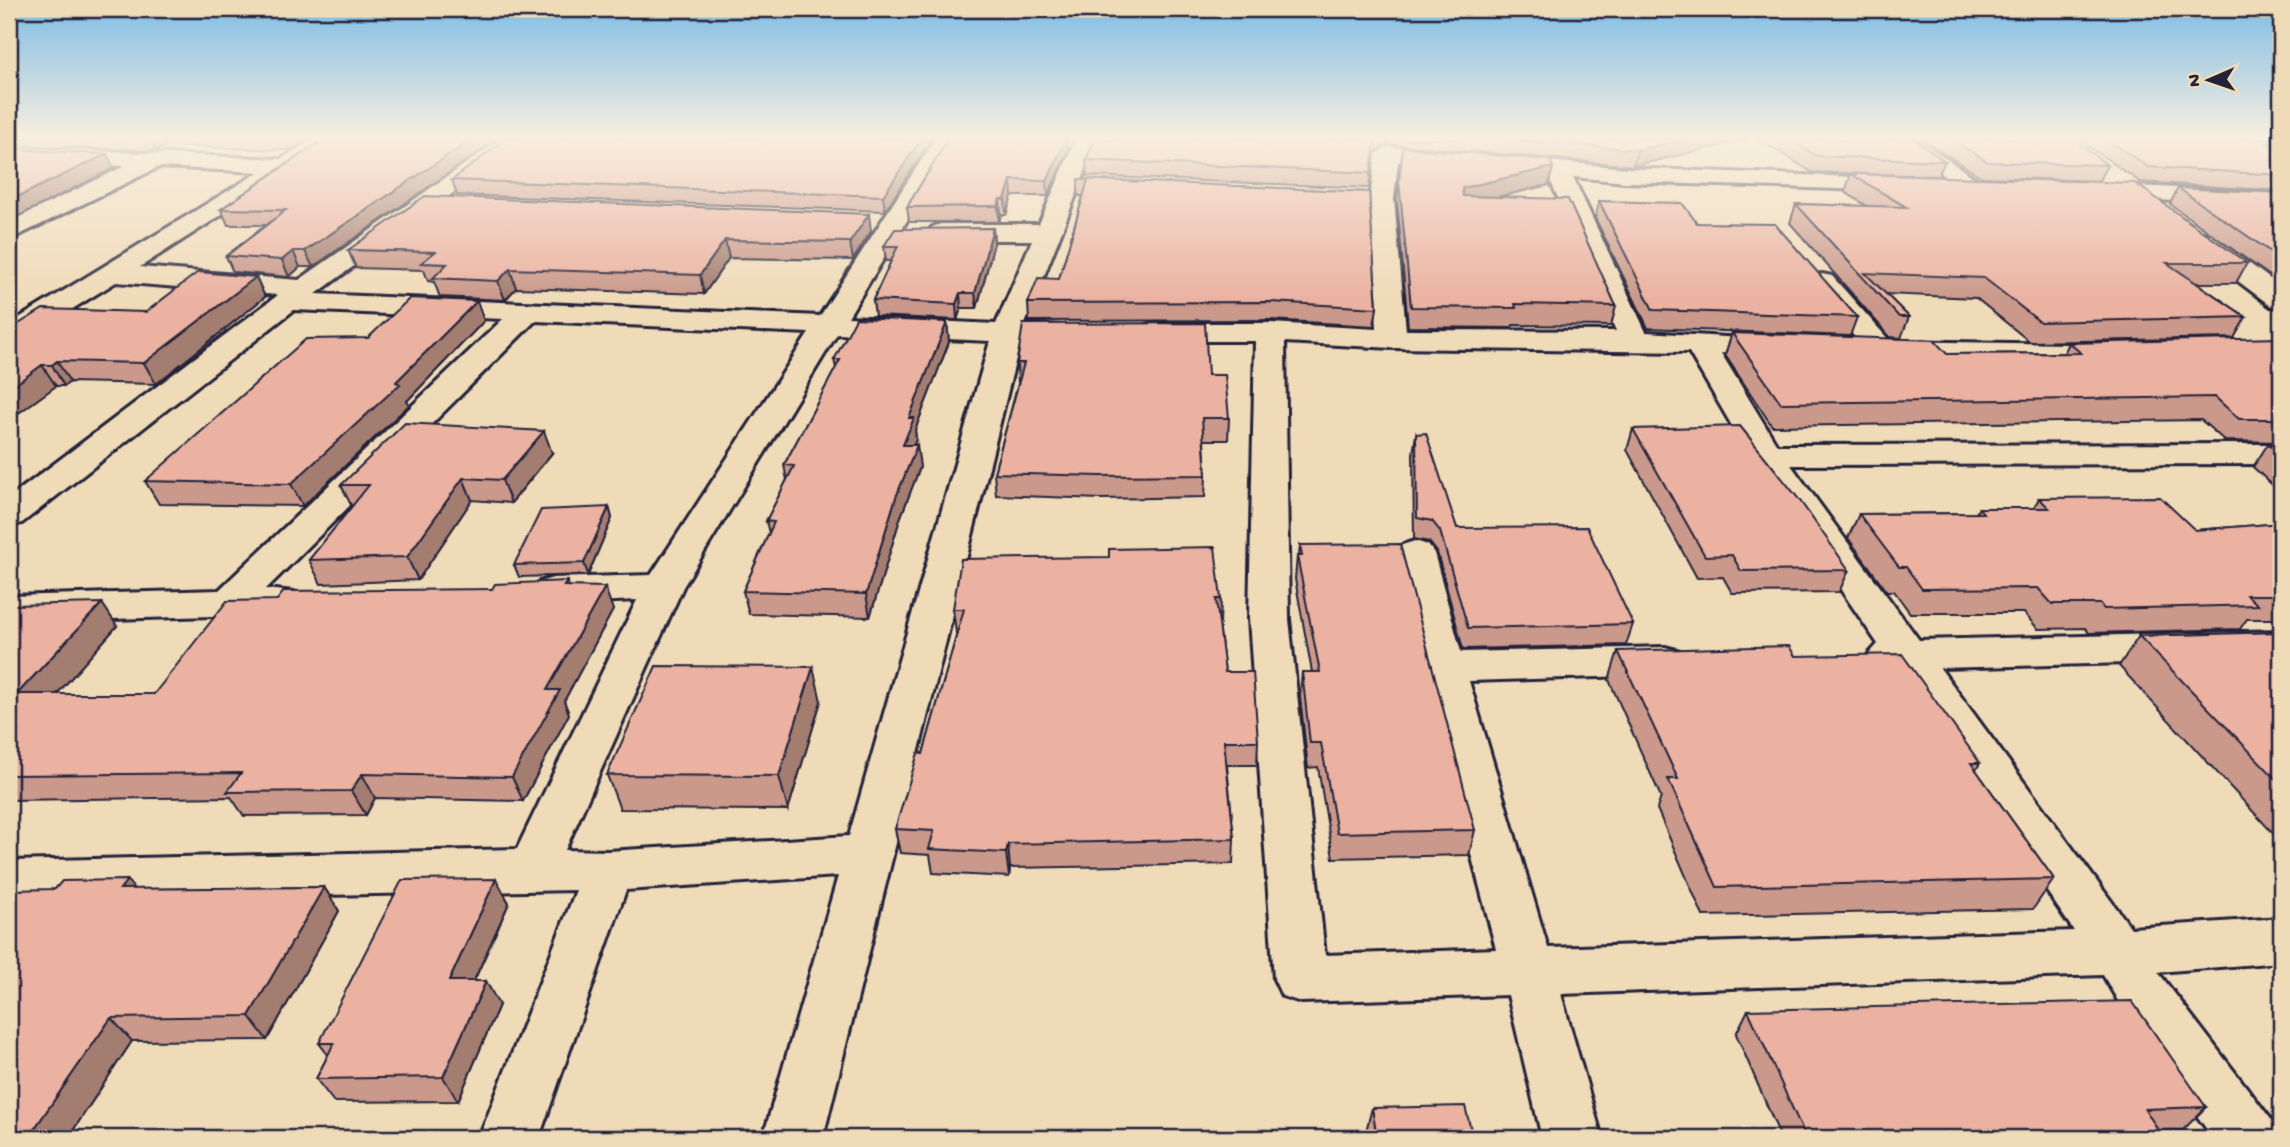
<svg xmlns="http://www.w3.org/2000/svg" width="2290" height="1147" font-family="'Gochi Hand',sans-serif">
  <style>
    .lines { fill: none; stroke-linecap: round; stroke-linejoin: round }
    .minor-casing { stroke: #22223b; stroke-width: 6 }
    .minor { fill: #f0dbb9; fill-rule: evenodd }
    .wall { fill: #ca998b; stroke: #22223b; stroke-width: 2 }
    .shaded-wall { fill: #a47d71; stroke: #22223b; stroke-width: 2 }
    .building { fill: #ebb2a2; stroke: #22223b; stroke-width: 2 }
  </style>
  <rect width="100%" height="100%" fill="#f0dbb9"/>
  <filter id="ink" filterUnits="userSpaceOnUse"><feTurbulence type="fractalNoise" baseFrequency=".0143" numOctaves="2"/><feDisplacementMap in="SourceGraphic" scale="14" xChannelSelector="R" yChannelSelector="G"/><feConvolveMatrix kernelMatrix="1 2 1 2 8 2 1 2 1" color-interpolation-filters="sRGB"/></filter>
  <g filter="url(#ink)">
    <g class="lines">
      <g class="minor-casing">
        <path id="minor" d="M314,139h26l-200,128 159,13 202,-141h25l-210,155 504,22 115,-177h22l-109,178 148,7 36,-84h-91l-9,-3 -4,-5 4,-5 9,-3h98l37,-85h22l-73,185 57,3 5,6 -5,6 -62,3 -197,796h-60l75,-262 -212,14 -87,248h-60l97,-248 -567,11v-40l508,-12 120,-249 -84,4 -14,-4 -6,-9 6,-9 14,-4 98,-3 158,-242 -274,-12 -269,268 28,3 6,9 -6,9 -14,4 -271,8v-26l210,-6 284,-271 -209,-9 -272,213 -13,3v-28l269,-203 -162,-13 -97,60 -10,3v-21l250,-152 -100,-5 -150,73v-18l116,-56 -116,-5v-14l272,12zM837,334l153,7 -141,495 -241,15 -43,-1 118,-263z
          M1891,139h26l71,48 -3,5h-18z
          M1387,147l239,21 281,11 4,5 -4,5 -8,2 -273,-9 -53,-5 73,155 144,9 4,6 -4,6 -11,3 -58,-3 56,92 504,-1v20l-490,1 128,175 362,-9v28l-341,9 191,260 150,-10v44l-123,10 112,146 9,20h-66l-81,-113 -29,-50 -542,19 41,144h-60l-34,-143 -207,7 -19,-6 -8,-17 -25,-360 6,-278h-102l-10,-3 -5,-6 5,-6 10,-3h117l107,6 -7,-130 6,-45zM1398,162l150,13 68,156 -210,-1 -12,-131zM1285,342l107,6 297,4 60,103 129,189 -10,11 6,10 21,4 179,262 -526,17 -79,-267 196,-6 15,-4 6,-10 -6,-10 -15,-4 -204,5 -27,-99 -6,-8 -13,-4 -13,4 -6,8 26,114 74,282 -171,6 -36,-336z
          M2095,184l186,9v14l-195,-11 -3,-5 3,-5z
          M2202,233l9,2 70,52v21l-10,-2 -78,-59 -4,-6 4,-6z
          M1822,274l10,2 58,65 179,3 11,3 4,6 -4,6 -11,3 -198,-6 -63,-74 4,-6z"/>
      </g>
      <use href="#minor" class="minor"/>
    </g>
    <path class="wall" d="M9,139h301l-20,11 -123,-4 -11,5 -147,-6z
      M319,139h179l-185,128h-13l-11,10 -56,-5 -7,-16 40,-31h-38l-7,-16 99,-68z
      M932,139l-47,72 -428,-16 -5,-15z
      M948,139h119l1,11 -20,46h-36l-6,19h-5l-2,7h-90l-2,-15z
      M1095,139h653l-115,27 -246,-22 -14,10 -4,34 -282,-12 -1,-16z
      M1758,139h156l31,22 -7,15 -126,-4z
      M1921,139h152l34,26 -8,16 -117,-4z
      M2078,139h182l21,13v39l-141,-9z
      M2264,139h17v9z
      M1403,147l146,38 -52,12 119,109 -5,20 -98,-1 -1,3 -104,-1 -11,-128z
      M1851,174l396,89 -11,20h-39l49,34 -12,21 -204,4 -54,-44 -90,-4 23,23 -8,21 -11,-1 -100,-114 6,-19 71,2 -22,-14z
      M1078,179l291,13 8,116 -3,18 -104,-6 -241,1 -1,-18 31,-24 24,-83h-5z
      M2178,188l103,5v91l-111,-80z
      M1599,201l98,22 160,94 -7,19 -202,-8 -53,-110z
      M993,228l1,15 -17,65h-16l-4,12 -82,-4 -2,-16 18,-39h-5l-2,-15z
      M871,231l-18,29 -124,-2 -25,36 -188,-6 -11,12 -65,-3 -6,-15 -6,-1 -4,-11 -68,-2 -8,-18z
      M256,277l9,20 -109,87 -86,-2 -6,4h-8l-47,-56 137,-18z
      M477,301l7,20 -77,80 2,4 -106,101 -144,-2 -14,-23 223,-143z
      M947,322l2,20 -34,88 1,9 -2,6 6,22 -20,52 -30,98 -121,-3 -6,-23 26,-58 -3,-12 21,-41 -3,-15 52,-97 -2,-8z
      M1732,333l215,21 117,-1 5,-10 212,-3v102l-56,-1 -24,-21 -429,6 -47,-71z
      M1017,363l191,12 21,43 -1,22h-24l2,35 -1,22 -104,2 -105,-4 -2,-22 24,-89z
      M1633,429l216,141 -10,22 -107,1 -9,-16 -26,1 -70,-128z
      M1416,434l41,94 176,96 -7,21 -163,4 -26,-97 -8,-10 -15,-3 -1,-85z
      M2281,443v50l-28,-26 15,-23z
      M552,453l-41,50 -39,-3 -54,80 -97,4 -12,-24 43,-53 -11,-22z
      M2039,498l156,32 86,-7v96h-34l-7,10 -151,4 -4,-5 -47,1 -14,-16h-114l-16,-22h-7l-39,-53 11,-24 117,-1 3,-5h55z
      M609,507l3,11 -24,57 -69,2 -5,-12z
      M1300,545l175,285 -6,25 -136,3 -15,-91 -10,1 -8,-72 2,-24h10l-17,-93 2,-23h2z
      M567,581l1,5 45,24 -49,91 5,13 -46,87 -148,-3 -9,17 -122,1 -13,-19 -222,3v-195l108,21 -60,68h97l123,-94 215,-11z
      M1221,599l-1,24h-1l6,49 33,69 -1,24h-30l7,74 -1,25 -223,4 -1,9 -76,-4 -3,-18 -30,-2 -5,-24 28,-75 34,-121h-1l-3,-24z
      M2281,632v210l-162,-176 20,-30z
      M1618,651l177,5 185,107 -4,7 78,109 -21,30 -330,7 -46,-107 4,-12 -52,-117z
      M821,701l-33,109 -168,-1 -13,-34z
      M496,879l13,24 -35,78 25,24 -41,96 -124,1 -18,-23 12,-24 -9,-12z
      M324,887l15,24 -72,129 -135,1 -64,97h-59l126,-249z
      M1748,1010l458,97 -23,23 -24,1 4,7h-382l-45,-104z
      M1372,1108l101,30h-105l-2,-7z"/>
    <path class="shaded-wall" d="M150,139h13l4,7 -11,5z
      M285,139h25l-20,11z
      M472,139h26l-185,128 -8,-16z
      M921,139h11l-47,72 -2,-15z
      M1066,139h1l1,11 -20,46 -1,-15z
      M1375,139h13l-1,5 -14,10 -4,34z
      M1687,139h61l-115,27 4,-16z
      M107,154l7,14 -105,53v-20z
      M1553,167l-4,18 -90,21 3,-18z
      M1011,180l1,16 -6,19 -1,-15z
      M1000,199l1,16 -2,7 -1,-16z
      M869,214l2,17 -18,29 -3,-18z
      M993,228l1,15 -17,65 -2,-15z
      M725,240l4,18 -25,36 -4,-19z
      M293,251l7,16 -11,10 -7,-17z
      M510,269l6,19 -11,12 -7,-19z
      M256,277l9,20 -109,87 -12,-21z
      M960,293l1,15 -4,12 -1,-16z
      M477,301l7,20 -77,80 2,4 -106,101 -12,-22 105,-102z
      M947,322l2,20 -34,88 1,9 -10,27 -3,-21 6,-27z
      M57,361l13,21 -6,4 -12,-21z
      M42,365l14,21 -47,34v-31z
      M544,431l8,22 -41,50 -9,-23z
      M917,445l3,22 -20,52 -30,98 -4,-23 30,-97z
      M463,478l9,22 -54,80 -11,-23z
      M609,507l3,11 -24,57 -4,-12z
      M605,587l8,23 -49,91 5,13 -46,87 -11,-24 35,-87z
      M102,603l15,23 -81,92 -19,-24z
      M813,667l8,34 -33,109 -9,-34z
      M362,774l13,24 -9,17 -15,-24z
      M1008,844l2,24 -1,9 -3,-24z
      M496,879l13,24 -46,102 -14,-24z
      M127,880l19,24 -26,-15z
      M324,887l15,24 -72,129 -18,-24z
      M486,981l13,24 -41,96 -15,-24z
      M111,1018l21,23 -64,97h-40z"/>
    <path class="building" d="M324,139h148l-167,112h-12l-11,9 -56,-4 60,-46 -65,-1z
      M506,139h415l-38,57 -431,-16z
      M948,139h118l-19,42 -36,-1 -6,20 -5,-1 -2,7 -91,1z
      M1095,139h280l-4,34 -285,-13z
      M1501,139h186l-50,11z
      M1788,139h126l31,22 -128,-5z
      M1951,139h122l34,26 -119,-3z
      M2107,139h153l21,13v23l-133,-8z
      M1403,147l147,13 3,7 -91,21 1,8 105,3 48,107 -101,-2 1,4 -105,-1 -12,-126z
      M9,149l98,5 -98,47z
      M1851,174l284,9 112,80h-80l79,54 -206,5 -56,-44 -119,-5 44,44h-10l-103,-113 110,3z
      M1078,179l291,13 8,116 -106,-6 -243,1 10,-25 21,1 29,-99z
      M2178,188l103,5v66z
      M425,196l444,18 -19,28 -125,-2 -25,35 -190,-6 -12,12 -65,-3 14,-14 -26,-1 14,-11 -87,-2z
      M1599,201l83,2 15,20 78,1 82,93 -204,-7z
      M993,228l-18,65h-15l-4,11 -83,-4 25,-54h-14l11,-17z
      M198,272l58,5 -112,86 -87,-2 -5,4h-10l-33,24v-59l34,-21 103,3z
      M410,298l67,3 -81,81 4,2 -109,100 -146,-3 161,-142 62,-1z
      M856,318l91,4 -38,96h5l-11,27h14l-21,52 -30,97 -123,-3 31,-69 -8,-1 28,-55 -10,-1 56,-105h-6z
      M1205,323l3,52h17l4,43h-27l4,57 -106,1 -106,-3 30,-110h-7l6,-39z
      M1732,333l202,7 13,14 134,-1 -12,-10 210,-5 2,2v79h-42l-24,-22 -434,6z
      M405,423l139,8 -42,49 -39,-2 -56,79 -98,3 60,-75h-28z
      M1740,426l58,72 51,72 -108,1 -9,-16 -27,1 -72,-127z
      M1426,433l31,95 130,-1 46,97 -165,4 -28,-97 -8,-10 -15,-3 -1,-84z
      M2281,443v13l-13,-12z
      M2160,497l35,33 86,-7v72h-34l11,10 -154,4 -4,-5h-48l-14,-16 -116,1 -16,-22h-7l-40,-53 124,-1 -4,-5h70l-10,-10z
      M609,507l-25,56 -70,2 27,-55z
      M1400,544l75,286 -138,3 -16,-90h-11l-8,-71h18l-23,-116h5l-2,-11z
      M1215,547l6,52h-5l9,73h28l5,69h-34l10,98 -226,5 -2,9 -77,-4 5,-18 -39,-2 23,-76 5,1 41,-145h-11l8,-50 148,-2v-8z
      M567,581l-3,5 41,1 -58,103h13l-48,87 -150,-3 -11,17 -124,1 14,-19 -232,2v-170l93,-2 -85,91h137l73,-93 50,-1 7,-9 208,-2 3,-5z
      M2281,632v152l-142,-148z
      M1789,646l6,10 107,-2 78,109h-9l83,116 -337,8 -49,-108h10l-60,-128z
      M656,666l157,1 -34,109 -172,-1z
      M496,879l-47,102h37l-43,96 -127,2 18,-36h-15l83,-163z
      M127,880l-7,9 204,-2 -75,129 -138,2 -83,120h-19v-248l46,-1 7,-8z
      M2132,1001l74,106 -61,2 18,29h-357l-58,-128z
      M1465,1106l8,32h-96l-5,-30z"/>
  </g>
  <linearGradient id="sky" x2="0" y2="1"><stop stop-color="#7ebce5"/><stop offset="0.46" stop-color="#f8efe0"/><stop offset="1" stop-color="#f8efe0" stop-opacity="0"/></linearGradient>
  <rect width="2290" height="299" fill="url(#sky)"/>
  <rect width="2290" height="1147" fill="none" stroke="#f0dbb9" stroke-width="35"/>
  <rect x="18" y="18" width="2255" height="1112" fill="none" stroke="#22223b" stroke-width="2.5" filter="url(#ink)"/>
  <g transform="translate(2209 80) rotate(268)" stroke="#f0dbb9" stroke-width="5" paint-order="stroke">
  <path d="M0-5L12 26L0 18L-12 26Z" fill="#22223b"/>
  <text y="-10" font-size="19" font-weight="bold" text-anchor="middle" fill="#22223b">N</text>
  </g>
</svg>
